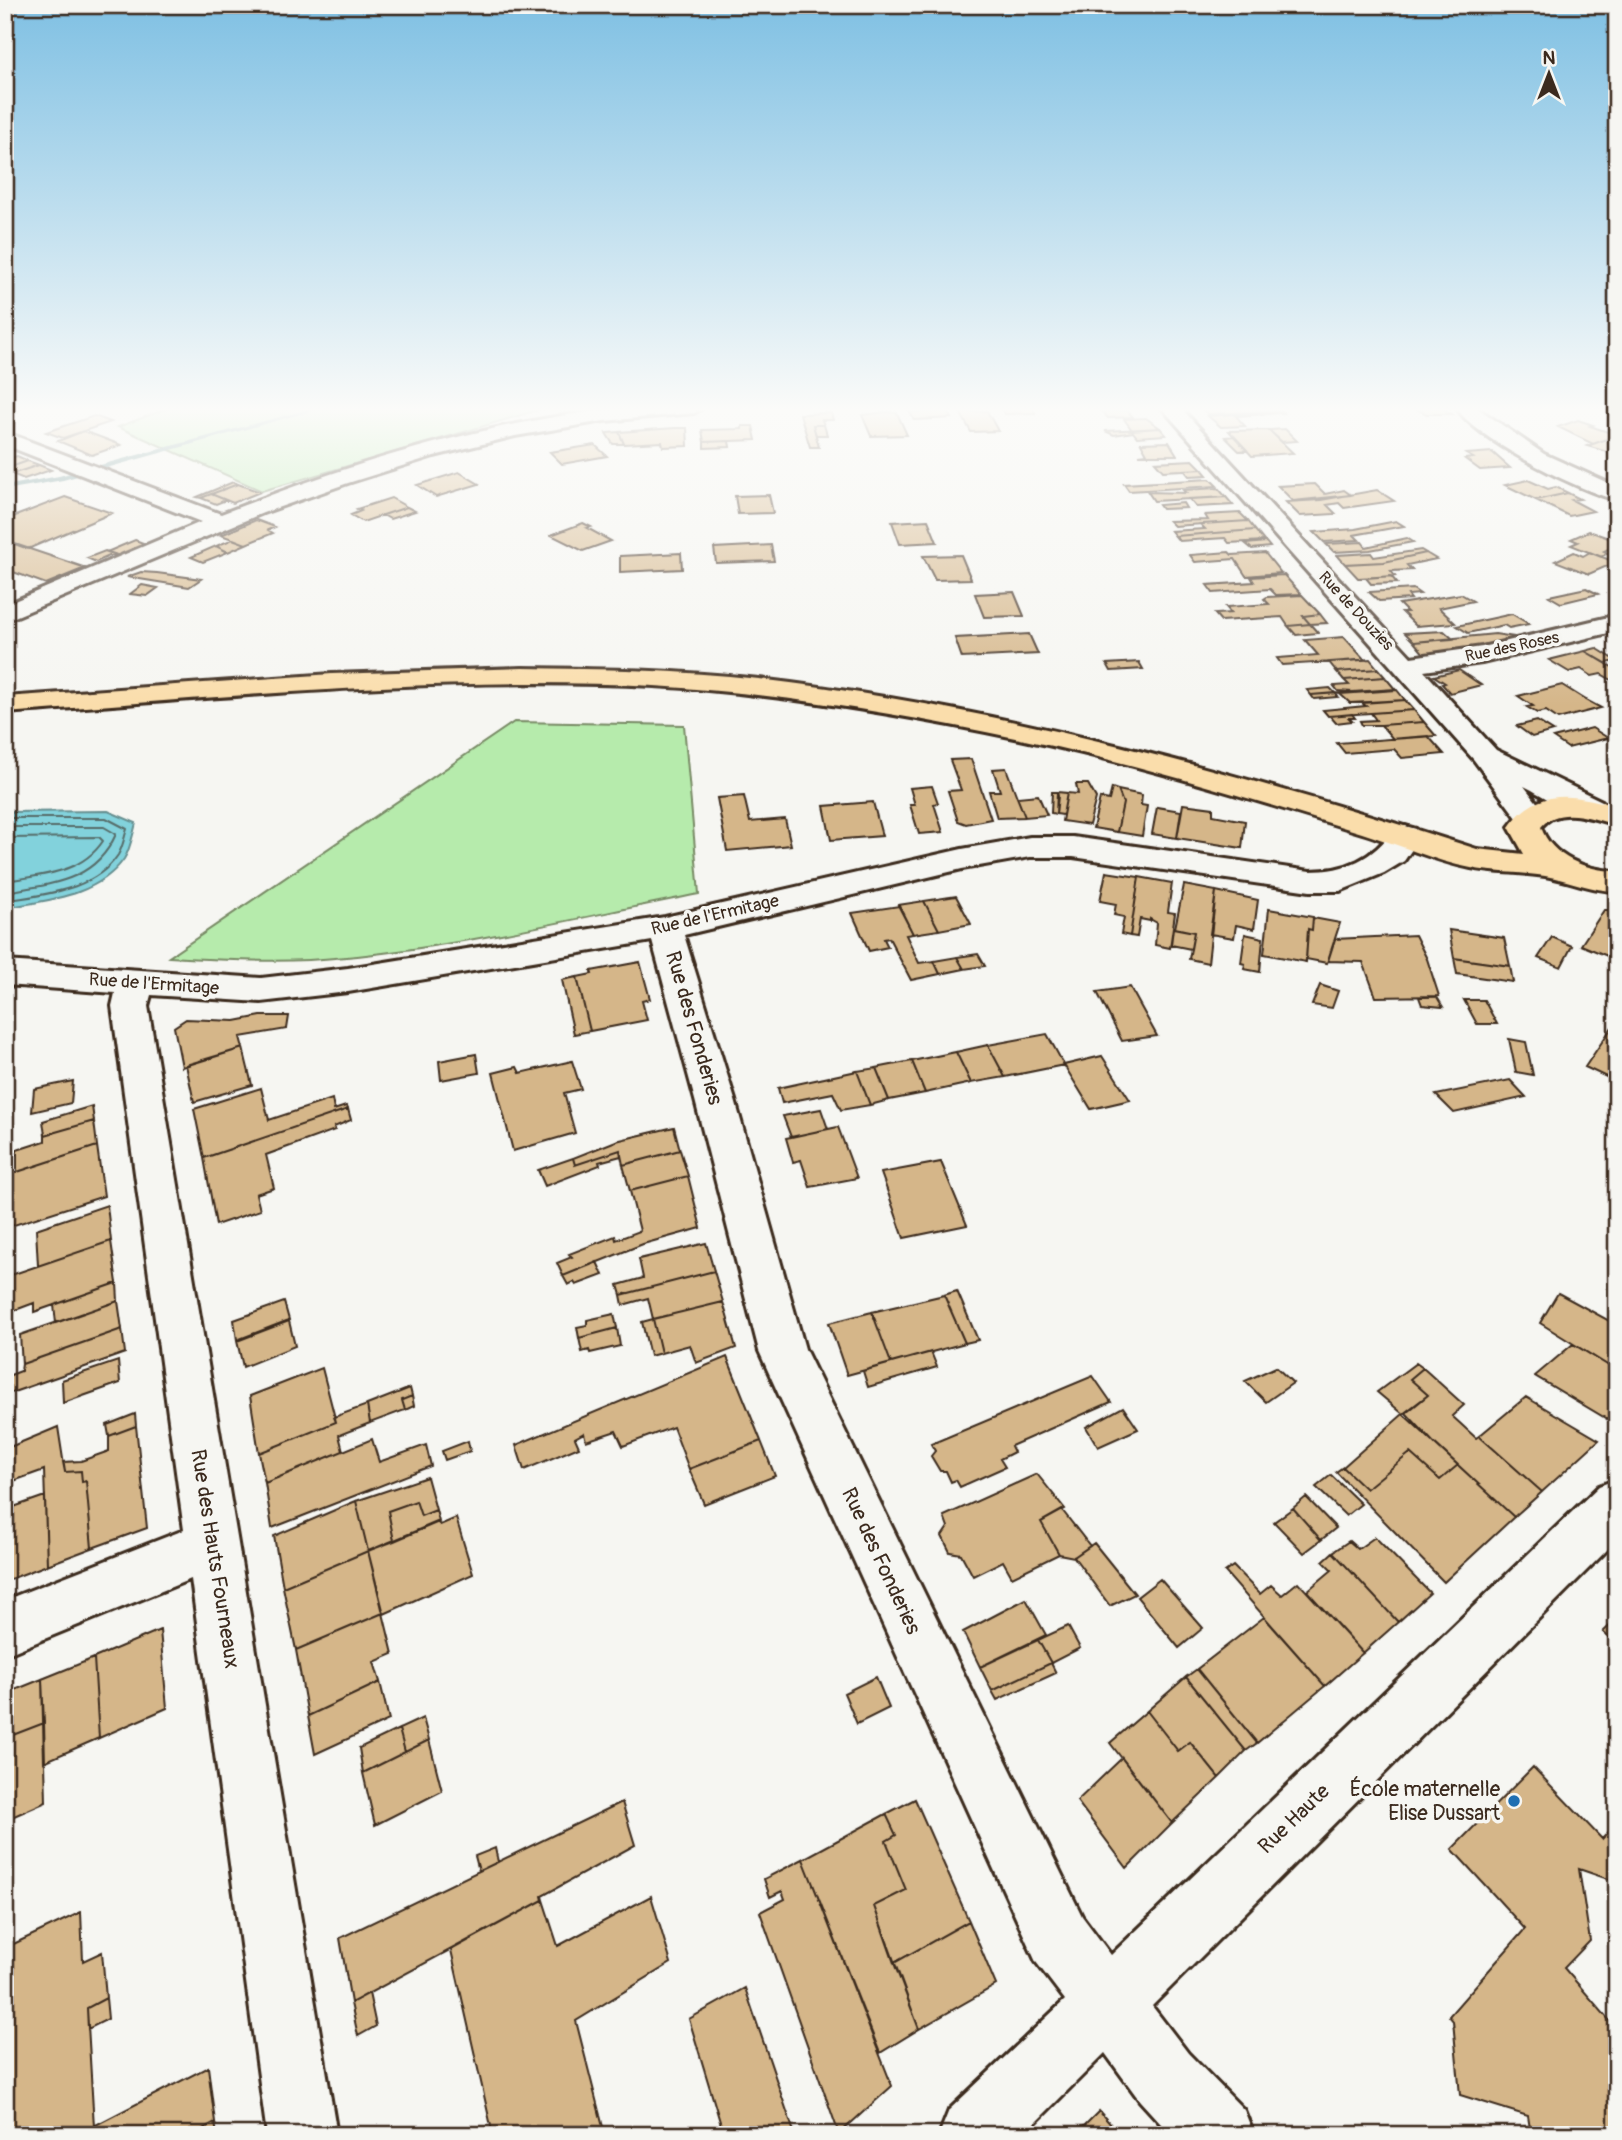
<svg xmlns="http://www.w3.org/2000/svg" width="1622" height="2140" font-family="Pangolin,sans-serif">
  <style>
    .green { fill: #b6ebac; stroke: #788a65; stroke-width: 2 }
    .water { fill: #82d2dc; stroke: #668f90; stroke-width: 2 }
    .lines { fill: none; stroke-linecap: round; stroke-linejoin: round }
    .shore { stroke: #576d6a; stroke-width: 2 }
    .stream { fill: #668f90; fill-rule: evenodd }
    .building { fill: #d5b689; stroke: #3b2a1e; stroke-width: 2 }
    .minor-casing { stroke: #3b2a1e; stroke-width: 6 }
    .major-casing { stroke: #3b2a1e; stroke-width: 6 }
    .minor { fill: #f6f6f2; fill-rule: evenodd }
    .major { fill: #faddab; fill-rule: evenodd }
    .poi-dot { fill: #1f6fb2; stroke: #f6f6f2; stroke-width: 2.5 }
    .labels { text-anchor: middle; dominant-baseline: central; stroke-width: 7; stroke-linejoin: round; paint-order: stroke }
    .far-street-label { font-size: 16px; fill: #3b2a1e; stroke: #f6f6f2 }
    .street-label { font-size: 18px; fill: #3b2a1e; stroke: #f6f6f2 }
    .near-street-label { font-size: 21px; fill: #3b2a1e; stroke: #f6f6f2 }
    .near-poi-label { font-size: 21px; fill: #3b2a1e; stroke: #f6f6f2; text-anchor: end }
  </style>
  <rect width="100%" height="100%" fill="#f6f6f2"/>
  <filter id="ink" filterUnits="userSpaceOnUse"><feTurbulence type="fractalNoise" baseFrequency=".0143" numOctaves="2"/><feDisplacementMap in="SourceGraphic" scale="14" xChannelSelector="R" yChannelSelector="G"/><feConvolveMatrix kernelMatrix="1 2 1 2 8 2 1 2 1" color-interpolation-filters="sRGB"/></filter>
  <g filter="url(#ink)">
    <path class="green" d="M171,407h372l2,1 -283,83 -144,-64z
      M514,722l170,3 15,169c-129,25 -259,58 -390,66 -47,2 -93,0 -140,-3z"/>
    <path class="water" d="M108,811l28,12c-3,11 -6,27 -12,36 -27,38 -77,41 -119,49v-96z"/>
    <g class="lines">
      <path class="shore" d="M5,818h101l21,11c-3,9 -4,18 -9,26 -24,36 -74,39 -113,46
        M5,827h99l12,7c-21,48 -65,50 -111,58
        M5,838l94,-1 4,4c-22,33 -62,34 -98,40"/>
      <path class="stream" d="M317,407h9l-263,73 -58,10v-4l54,-10z"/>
    </g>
    <path class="building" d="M1001,407h32l2,6 -30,1z
      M1199,407h78l5,4 -74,3z
      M1412,407h29l11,7h-25z
      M1127,410l6,7 -25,1 -6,-7z
      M948,411l4,7 -38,2 -4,-8z
      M987,411l11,20 -27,1 -11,-20z
      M1281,411l2,2 -47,3 9,10 -24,1 -13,-11z
      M886,412l11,1 10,22 -36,1 -9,-21z
      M831,413l2,7h-11l2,5h-11l6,22h-9l-10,-33z
      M94,416l17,6 -48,16 -17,-6z
      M1146,418l14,10 -28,2 -8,-11z
      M1578,420l15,5 -3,1 27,9 -24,9 -35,-17z
      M813,425h11l3,10h-11z
      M742,426h11l3,14 -52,2 -2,-12 40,-1z
      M675,428h12l1,18 -25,1 -1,-5 -38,2 -5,-12z
      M1160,428l6,7 -29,2 -4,-5 -19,3 -9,-4z
      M1285,429l12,12 -15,1 -13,-12z
      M1269,430l24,23 -41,3 -23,-25z
      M84,431l37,14 -29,10 -34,-14z
      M619,432l5,12h-11l-7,-11z
      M1234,436l13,14 -8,1 -14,-14z
      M1610,438l7,2v15l-30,-9z
      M729,441l1,6 -26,1v-6z
      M1169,442l8,13h-38l8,-1 -6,-11z
      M595,445l12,11 -45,8 -12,-12z
      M1492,452l18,16 -30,2 -15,-11 8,-1 -7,-4z
      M17,456l11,5 -23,8v-9z
      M1193,460l9,9 -39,2 -8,-9z
      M28,461l11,4 -27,9 -7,-2v-3z
      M39,465l12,5 -27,9 -12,-5z
      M1202,469l5,6 -18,1 -5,-6z
      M459,472l20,12 -43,13 -19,-12z
      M1210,479l7,7 -88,5 -5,-7z
      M1528,480l20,9 8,-2 12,6 -32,7 -31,-15z
      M233,482l5,2 -37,14 -4,-1z
      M238,484l22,8 -27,11 -22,-9z
      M1315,484l10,10 19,-4 7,5 -58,6 -15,-15z
      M1218,488l8,9 -72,4 -6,-9 38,1 -3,-3z
      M1377,490l17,11 -50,7 -5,-5 -12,2 9,9 -36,2 -14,-14 35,-2z
      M1568,493l12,6 -8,1 21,11 -24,5 -33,-16z
      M211,494l15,6 -10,4 -15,-6z
      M769,495l4,18 -35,1 -3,-18z
      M65,497l47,16 -84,36 -16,-6 -7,3v-26z
      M1226,497l7,8 -37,2 -7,-8z
      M391,498l16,9 -44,15 -12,-7 10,-4 -4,-2z
      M1183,503l3,5 -24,1 -3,-4z
      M407,507l8,4 -25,8 -7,-4z
      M1240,513l8,8 -74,5 -5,-5 39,-1 -3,-5z
      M256,520l19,7 -7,3 5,3 -27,11 -25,-9z
      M928,520l9,22 -37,2 -8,-22z
      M1248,521l7,9 -80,6 -4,-5 34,-2 -5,-5z
      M1396,521l8,5 -50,9 5,5 -35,2 -10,-10 41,-3z
      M583,523l8,4 -4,1 24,13 -28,10 -32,-16z
      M1255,530l9,11 -35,2 -4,-5 -46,3 -4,-5z
      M1589,531l28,10v4l-13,6 4,2 -7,4 -30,-12 7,-3 -7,-3z
      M1407,538l6,4 -43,8 -36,2 -8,-8 36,-2 4,5z
      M233,539l13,5 -18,8 -12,-6z
      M135,540l11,4 -27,12 -12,-4z
      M1266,542l4,5 -18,2 -6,-5z
      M12,543l71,24 2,1 -39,16 -41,-15v-23z
      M771,545l3,16 -58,2 -2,-15z
      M216,546l12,6 -25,10 -12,-5z
      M1421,550l5,3 -42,9 -39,2 -8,-9 34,-2 3,4z
      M105,551l9,3 -18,8 -9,-4z
      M1229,552l3,3 33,-2 16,20 -35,3 -11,-17 -40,3 -5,-7z
      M1574,552l9,4 7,-4 27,11v3h-10l-18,8 -34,-13z
      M681,553l1,16 -62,3v-16z
      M1426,553l10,6 -29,6 5,5 -21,1 4,5 -37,2 -13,-14 39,-2z
      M961,555l10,24 -36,1 -12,-24z
      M141,572l16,1 44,6 -12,8 -62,-10z
      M1284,575l17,19 -25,1 -6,-6 -57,4 -6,-8 47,-3 -3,-5z
      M1391,576l6,7 -26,1 -5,-6z
      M142,585l16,3 -11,8 -17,-2z
      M1586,588l12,6 -37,9 -12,-7z
      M1413,589l7,5 -12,1 3,4 -32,2 -10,-9z
      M1014,592l10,24 -40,1 -9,-23z
      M1461,594l12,7 -34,7 16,15 -39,3 -14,-14h5l-8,-8z
      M1302,595l18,19 -17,2 7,8 -22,2 -6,-9 -61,4 -6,-7 16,-1 -5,-6 43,-3 -5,-5 3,-2z
      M1320,614l7,9 -17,1 -7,-8z
      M1512,614l17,10 -20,4 -5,-3 -36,8 -11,-7z
      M1310,624l8,9 -22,2 -8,-9z
      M1444,631l9,8 -39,3 -9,-9z
      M1029,634l9,20 -76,4 -7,-20z
      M1495,634l26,4 -55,12 -42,4 -10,-12z
      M1344,637l21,23 -83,5 -5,-7 41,-3 -13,-15z
      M1596,648l21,13 -11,2 -21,-12z
      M1585,651l32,19v13l-16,-9 -9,2 -11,-7 -12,3 -20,-12z
      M1370,659l8,10 -41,3 -8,-10z
      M1139,662l4,7 -32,2 -4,-7z
      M1378,669l7,8 -41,3 -7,-8z
      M1459,670l22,15 -31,8 -8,-9 3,-1 -11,-7z
      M1385,677l10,12 -42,3 -15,-1 -4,-5 15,-1 -5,-5z
      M1562,685l24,15 15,8 -43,11 -12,-8 -9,2 -10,-6 6,-1 -15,-10z
      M1330,688l5,5 -24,2 -4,-5z
      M1397,690l8,10 -55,3 -10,-9z
      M1353,692l-17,2 2,3 -24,2 -3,-4z
      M1405,700l9,10 -86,6 -5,-6 43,-4 -4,-3z
      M1414,710l10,12 -43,3h-19l-2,-4 16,-1 -5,-7z
      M1352,714l3,4h-6l3,3 -16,2 -6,-7z
      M1537,721l16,10 -21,6 -15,-11z
      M1424,722l12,14 -43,3 -12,-14z
      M1592,728l16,10 -40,10 -15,-10z
      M1428,736l16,18 -42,4 -8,-9 -49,4 -8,-10z
      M971,759l20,60 -25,5 -8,-3 -10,-30 13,-1 -11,-30z
      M1006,768l11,29 8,20 -28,1 -8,-27h11l-7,-22z
      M1076,784h12l8,14 -7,27 -27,-4 5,-28 11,1z
      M932,786l6,17 -4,1 9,28 -24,2 -9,-29h5l-5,-17z
      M1112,788l6,2 5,13 -6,29 -24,-4 7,-30 9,2z
      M1118,790l24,5 -1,10 6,1 -5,30 -25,-4 6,-29z
      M1052,792h5l1,4 -2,18 -5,-1z
      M1057,792l10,1 -4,22 -7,-1z
      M1038,795l9,20 -22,2 -8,-20z
      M744,796l6,26 35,-3 6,26 -64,6 -10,-53z
      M873,802l9,34 -51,4 -7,-34z
      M1183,804l30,4v7l32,6 -3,27 -65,-10z
      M1157,807l24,4 -4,27 -25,-4z
      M1106,872l33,5 -9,59 -9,-2 3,-17 -10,-2 2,-11 -16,-3z
      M1139,877l33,6 -4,29 7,1 -5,35 -15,-3 2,-22 -7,-4v2l-10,-2 -3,18 -7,-1z
      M1184,885l32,6 -8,72 -19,-4 5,-27 -19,-4z
      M1216,891l42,9 -4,29 -18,-4 -2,13 -24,-4z
      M956,896l15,28 -32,6 -15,-29z
      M924,901l15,29 -26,4 -15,-29z
      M899,906l14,28 -7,1 13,28 15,-2 6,13 -29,6 -22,-42 -5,1 4,8 -19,4 -17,-38z
      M1269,909l44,8 -1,13 -4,-1 -2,33 -42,-8z
      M1604,910h13v50l-36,-15z
      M1313,918l27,5 -13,40 -21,-4 2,-30 4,1z
      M1173,928l21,4 -3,17 -20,-4z
      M1449,930l55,8 6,28 -56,-8z
      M1245,934l18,4 -3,34 -16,-3 1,-5 -4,-1z
      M1415,935l12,24 12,37 -63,1 -13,-35 -35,-1 7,-22z
      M1552,937l20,9 -11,21 -23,-9z
      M978,954l7,12 -21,3 -7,-12z
      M957,957l7,12 -24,5 -6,-13z
      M1454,958l56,8 3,16 -56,-8z
      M640,962l10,37 -8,2 5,19 -57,11 -13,-54 15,-3 -1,-3z
      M577,977l13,54 -16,3 -12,-54z
      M1320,985l18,6 -6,17 -20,-3z
      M1130,987l27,49 -35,5 -25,-49z
      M1419,997h18l6,10 -21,-2z
      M1464,1000h20l13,24h-20z
      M261,1016h28l-2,13 -47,8 3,11 -61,19 -8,-40 12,-8 49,2z
      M1612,1027l5,3v52l-32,-15z
      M1047,1034l17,31 -59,12 -17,-32z
      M1509,1039l17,3 7,33 -17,-3z
      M988,1045l17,32 -34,6 -15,-31z
      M243,1048l9,37 -58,17 -8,-37z
      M956,1052l15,31 -46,10 -13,-32z
      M476,1054l3,19 -38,7 -2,-19z
      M1102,1056l28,44 -39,9 -27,-44z
      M572,1061l9,28 -17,4 11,40 -62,18 -20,-78 24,-6 3,6z
      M912,1061l13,32 -36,7 -13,-32z
      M876,1068l13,32 -19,5 -13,-34z
      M857,1071l13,34 -29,5 -8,-17 -51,10 -4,-15z
      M1510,1080l16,17 -72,16 -18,-18z
      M73,1081l-2,22 -39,9 2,-23z
      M261,1088l8,32 63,-21 2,11 12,-4 2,3 -144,49 -10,-49z
      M92,1106l2,15 -49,14 -2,-14z
      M348,1109l3,11 -17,7 1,3 -69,25 8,33 -18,6 4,16 -44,15 -12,-67z
      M821,1109l7,20 -37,8 -8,-21z
      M94,1121l3,25 -80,26v-22l28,-9v-6z
      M674,1127l6,23 -57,15 -3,-15 -45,15 -2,-7 43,-17z
      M838,1127l19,51 -47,9 -9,-27 -8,2 -7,-24z
      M97,1146l7,50 -93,30 -1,-27 -5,2v-25z
      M620,1150l1,6 -22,6 1,3 -55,21 -7,-16 35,-12 2,7z
      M680,1150l8,26 -58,15 -7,-26z
      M941,1162l26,63 -63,13 -23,-65z
      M688,1176l13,52 -58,16 -80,32 -6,-13 15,-6 -3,-3 46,-18 1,4 24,-9 -10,-40z
      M107,1205l4,36 -73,25 -2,-37z
      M111,1241l6,42 -83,29v-9l-24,9 -2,-36z
      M706,1243l8,28 -93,24 -3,-10 25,-7 -4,-19z
      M597,1262l6,13 -27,10 -2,-3 -6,3 -5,-9z
      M714,1271l9,31 -70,17 -5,-21 -25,7 -2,-10z
      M117,1283l1,18 -62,22 -2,-18z
      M957,1291l21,49 -13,3 -21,-48z
      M1558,1293l59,32v46l-77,-48z
      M944,1295l21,48 -74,20 -19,-51z
      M118,1301l4,28 -100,35 -2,-29z
      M284,1302l5,18 -52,20 -3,-20z
      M723,1302l13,46 -40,15 -6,-18 -29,8 -8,-34z
      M872,1312l19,51 -44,12 -18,-52z
      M614,1314l3,14 -38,10 -2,-11 10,-2v-5z
      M653,1319l8,34 -11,3 -8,-34z
      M289,1321l6,25 -52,21 -6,-26z
      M617,1328l3,18 -30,7 -1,-3 -7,2 -3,-14z
      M122,1329l3,24 -120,42v-18l16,-6 1,-7z
      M1573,1344l44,27v54l-82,-49z
      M931,1352l6,15 -69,20 -5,-16z
      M727,1357l34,84 -72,28 -16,-42 -50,19 -7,-15 -30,10 -2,-8 -9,5 4,9 -55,23 -8,-25z
      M118,1361l2,22 -57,20 -1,-23z
      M1416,1363l7,5 -13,11 18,16 -25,19 -26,-22z
      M1276,1367l17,16 -27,19 -21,-21z
      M322,1368l14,54 -77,31 -9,-57z
      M1423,1368l41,37 -12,11 24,22 3,-2 63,56 -28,25 -79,-73 -29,-31 22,-18 -18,-16z
      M1093,1376l18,26 -100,44 3,6 -14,7 5,8 -45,20 -4,-7 -5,2 -5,-11h-6l-9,-15 4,-5 -4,-7z
      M410,1388l2,8 -10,4 3,10 -35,13 -3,-18z
      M412,1396l2,10 -9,4 -3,-10z
      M1526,1397l73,43 -57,52 -63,-56z
      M367,1405l3,18 -31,12 4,16 -78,32 -6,-30 77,-31 -2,-5z
      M1123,1407l15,22 -40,18 -12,-20z
      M135,1414l1,12 -27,10 -2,-11z
      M1403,1414l55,51 -18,15 -30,-27 -44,36 -23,-22z
      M136,1426l11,102 -55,20 -6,-67 -4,1 -1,-11 -16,1 -2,-10 18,-1 28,-10v-15z
      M58,1427l7,45 16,-1 1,11 4,-1 6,67 -45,17 -3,-95 -39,14v-35z
      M372,1439l7,23 47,-17 5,21 -159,62 -7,-45z
      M468,1441l2,10 -25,9 -3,-9z
      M761,1441l14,35 -71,28 -15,-35z
      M1410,1453l30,27 18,-15 56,52 -70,65 -108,-110 7,-5 23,22z
      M1037,1474l28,35 -24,13 18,32 -47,23 -9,-16 -30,15 -12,-22 -11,-2 -8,-16 6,-9 -4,-11z
      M1331,1475l30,29 -15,12 -30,-29z
      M427,1477l9,33 -15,6 -5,-15 -28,10 6,30 -26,10 -12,-50z
      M45,1496l2,69 -42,16v-71z
      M1306,1497l30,31 -15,12 -28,-32z
      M356,1501l12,50 -85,36 -9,-51z
      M416,1501l5,15 15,-6 3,12 -45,19 -6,-30z
      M1293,1508l28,32 -17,13 -30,-31z
      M1062,1510l28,36 -16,11 -15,-3 -18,-32z
      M456,1518l17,56 -89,40 -16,-63 69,-29 3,3z
      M1375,1537l55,56 -32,29 -65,-70 16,-11 9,8z
      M1094,1543l41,51 -25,12 -36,-49z
      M368,1551l15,62 -87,37 -13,-63z
      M1333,1552l65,70 -35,31 -56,-62 25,-21 -9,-9z
      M1233,1566l27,28 11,-9 11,10 16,-13 65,71 -38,33 -100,-114z
      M1160,1579l43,49 -24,20 -42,-51z
      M1026,1599l20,36 -66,32 -17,-35z
      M383,1613l10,41 -19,8 6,20 -72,34 -12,-66z
      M1264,1617l61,69 -68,57 -60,-74z
      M1617,1619v26l-14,-13z
      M1068,1626l12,22 -29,15 -13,-23z
      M160,1630l7,78 -68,30 -5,-80z
      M1038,1640l13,23 -59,28 -12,-24z
      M94,1658l5,80 -55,24 -2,-83z
      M1051,1663l5,10 -59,27 -5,-9z
      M1197,1669l60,74 -11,8 -60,-74z
      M876,1677l13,31 -32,16 -13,-31z
      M1186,1677l60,74 -27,27 -29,-36 -12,9 -31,-40z
      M42,1679l2,44 -39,15v-44z
      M380,1682l9,38 -74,34 -7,-38z
      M1147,1711l31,40 12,-9 29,36 -47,45 -62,-80z
      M423,1718l6,22 -24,12 -6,-23z
      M44,1723l2,79 -41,18v-82z
      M399,1729l6,23 -42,21 -4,-25z
      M429,1740l13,51 -67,34 -12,-52z
      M1122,1758l50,65 -45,45 -50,-67z
      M1533,1767l69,72 15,-16v59l-38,-13 11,72 -26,27 53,61v106h-86l-3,-19 -68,-21 -7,-74 -4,-5 76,-87 -73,-80z
      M915,1799l54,122 -75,42 -20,-57 32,-16 -20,-49 10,-6 -10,-21z
      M622,1802l13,43 -93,51 1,4 -192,103 -11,-65z
      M886,1814l10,21 -10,6 20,49 -32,16 45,123 -39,24 -77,-194z
      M495,1848l3,14 -19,9 -4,-15z
      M803,1859l89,227 -53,48 -79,-222 25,-13 -3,-8 -12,6 -6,-18z
      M651,1896l20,67 -95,58 29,114h-112l-42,-185 92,-50 15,46z
      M81,1912l2,49 19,-9 4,46 -19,10 7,119 -16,8h-73v-187z
      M969,1921l27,64 -77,44 -25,-66z
      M745,1988l50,147h-71l-35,-116z
      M369,1993l7,33 -18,10 -7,-33z
      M106,1998l2,21 -20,10 -1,-21z
      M208,2067l7,55 -23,13h-107l-1,-4z
      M1099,2111l21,24h-45z
      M215,2122l2,13h-25z"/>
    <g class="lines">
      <g class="minor-casing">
        <path id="minor" d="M5,407h14l-3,4 -11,3z
          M634,407h70l-10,6 -90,8 -89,15 -81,20 -86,27 -85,30 -258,108v-16l196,-83 -196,-77v-13l216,82c131,-51 272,-95 413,-107z
          M1161,407h19l231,250 71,-10 135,-32v16l-135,32 -58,8 72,79 106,51 4,7 -4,7c-26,6 -55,-18 -78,-29l23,29 -5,7 -11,2 -11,-2 -46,-62z
          M1456,407h20l68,47 73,33v13c-38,-9 -142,-61 -161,-93z
          M1405,826l11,3 5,7 -17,25 -20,12 -44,18h-30l-237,-34h-43l-68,12 -278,66 51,165 70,249 277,567 29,39 488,-469 18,-7v61l-465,466 36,47 56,57 10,25h-83l-31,-34 -35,-48 -82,82h-84l10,-25 116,-110 -29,-38 -277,-611 -64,-251 -43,-159 -304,51 -87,10 -110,-7 -3,11 189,1129h-70l-76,-556 -186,76v-55l179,-70 -72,-524 3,-13 -110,-8v-24l256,17 87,-10 317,-51 297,-68 68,-12h43l237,34c36,0 63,-12 84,-42z"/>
      </g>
      <g class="major-casing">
        <path id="major" d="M522,668c79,1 158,2 237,11 246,29 484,95 718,170l47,5 -15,-27c28,-41 66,-32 108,-21v19c-24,-6 -58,-21 -76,2 10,30 46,44 76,44v20c-25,0 -48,-11 -72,-15 -25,-4 -50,-3 -74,-8 -37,-7 -73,-24 -109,-35 -113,-35 -227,-70 -342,-94 -120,-25 -243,-46 -366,-53 -216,-11 -434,12 -649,27v-16l327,-23z"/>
      </g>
      <use href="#minor" class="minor"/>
      <use href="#major" class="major"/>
    </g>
  </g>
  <linearGradient id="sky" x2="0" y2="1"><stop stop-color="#7fc0e3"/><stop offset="0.58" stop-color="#fbfbf9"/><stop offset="1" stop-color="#fbfbf9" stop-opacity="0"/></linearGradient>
  <rect width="1622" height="706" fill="url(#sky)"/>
  <circle class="poi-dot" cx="1514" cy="1801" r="7"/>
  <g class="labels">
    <g class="far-street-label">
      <text transform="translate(1356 611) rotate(47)">Rue de Douzies</text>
      <text transform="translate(1512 647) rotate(-12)">Rue des Roses</text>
    </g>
    <g class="street-label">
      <text transform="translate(715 915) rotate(-13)">Rue de l'Ermitage</text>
      <text transform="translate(154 984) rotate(4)">Rue de l'Ermitage</text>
    </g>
    <g class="near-street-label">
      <text transform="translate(694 1028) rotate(74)">Rue des Fonderies</text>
      <text transform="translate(215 1559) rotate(81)">Rue des Hauts Fourneaux</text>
      <text transform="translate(881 1561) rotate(65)">Rue des Fonderies</text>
      <text transform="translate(1294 1819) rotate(-44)">Rue Haute</text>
    </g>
    <g class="near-poi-label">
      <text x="1500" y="1789">École maternelle<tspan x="1500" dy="24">Elise Dussart</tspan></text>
    </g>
  </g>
  <rect width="1622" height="2140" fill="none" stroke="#f6f6f2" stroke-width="28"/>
  <rect x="14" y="14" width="1594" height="2112" fill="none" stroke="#3b2a1e" stroke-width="2.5" filter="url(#ink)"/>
  <g transform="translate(1549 74)" stroke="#f6f6f2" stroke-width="5" paint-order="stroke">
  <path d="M0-5L12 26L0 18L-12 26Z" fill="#3b2a1e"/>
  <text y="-10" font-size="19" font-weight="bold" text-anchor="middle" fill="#3b2a1e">N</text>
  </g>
</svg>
